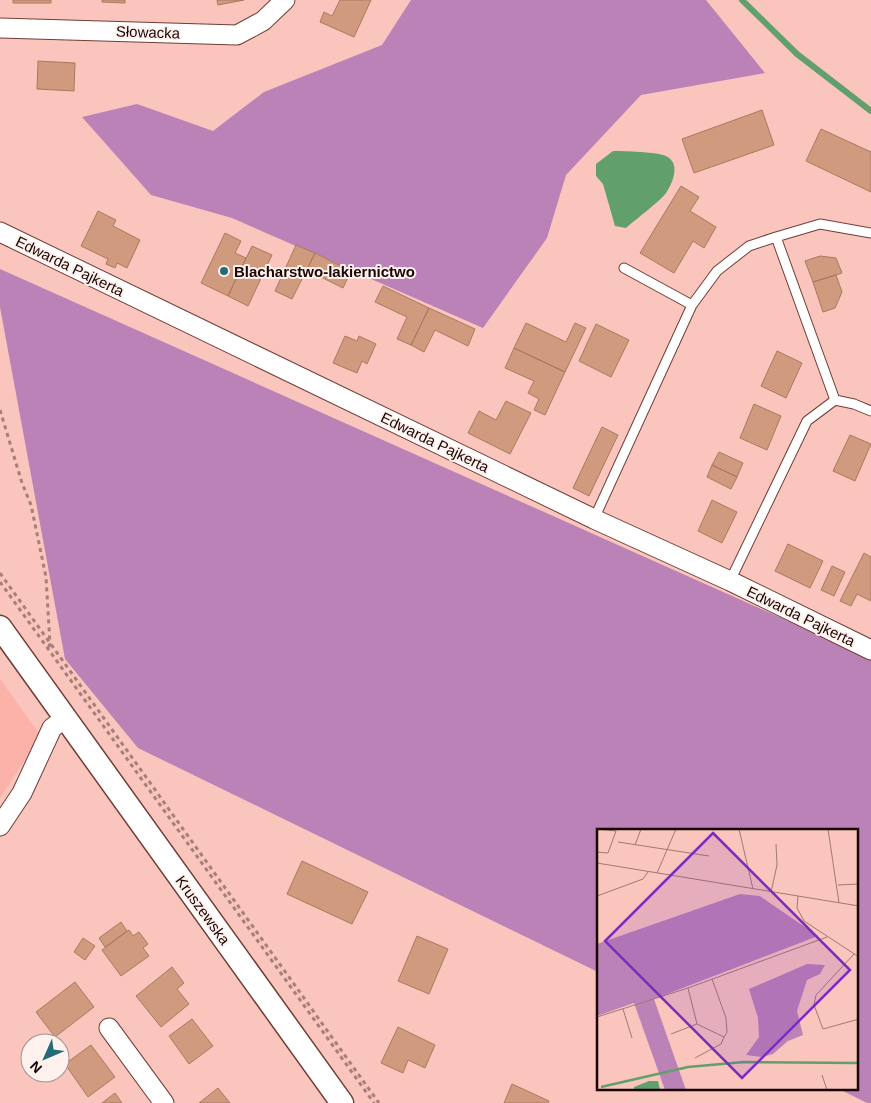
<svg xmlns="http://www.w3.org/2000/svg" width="871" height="1103" font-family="Helvetica,sans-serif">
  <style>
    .built { fill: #fbb3a9 }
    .forest { fill: #bb82b7 }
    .water { fill: #619f6c }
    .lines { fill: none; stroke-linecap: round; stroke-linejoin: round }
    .stream { stroke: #619f6c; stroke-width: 6 }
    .building { fill: #d09a7e; stroke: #ac785d }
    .service-casing { stroke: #723d36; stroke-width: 11 }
    .minor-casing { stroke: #723d36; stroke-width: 21 }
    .tertiary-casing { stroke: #723d36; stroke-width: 25 }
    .path { stroke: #a77f79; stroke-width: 3; stroke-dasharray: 4 4; stroke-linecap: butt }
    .service { stroke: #fff; stroke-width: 9 }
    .minor { stroke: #fff; stroke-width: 19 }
    .tertiary { stroke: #fff; stroke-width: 22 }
    .poi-dot { fill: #236c77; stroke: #fef1ee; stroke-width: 2 }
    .labels { text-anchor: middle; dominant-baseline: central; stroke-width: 4; stroke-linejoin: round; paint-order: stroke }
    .street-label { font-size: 15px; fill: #1a0604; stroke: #fef1ee }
    .poi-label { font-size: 15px; font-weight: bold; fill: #1a0604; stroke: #fef1ee; text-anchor: start }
    .inset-river { fill: none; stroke: #619f6c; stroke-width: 2.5 }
    .inset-road { fill: none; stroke: #a07973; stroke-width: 1 }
    .view { fill: #7b2cbf; fill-opacity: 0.15; stroke: #7b2cbf; stroke-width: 2.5 }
    .inset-edge { fill: none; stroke: #1a0604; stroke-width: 2.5 }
  </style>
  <rect width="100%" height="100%" fill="#f9c5bd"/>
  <path class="built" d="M0,679l41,57 -41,62z"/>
  <path class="forest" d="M411,0h295l59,73 -124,22 -75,80 -19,63 -64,90 -251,-110 -81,-23 -69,-78 55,-13 76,27 51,-39 118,-47z
    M0,269l871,389v445h-4l-28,-14h18v-259h-259v142l-460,-224 -73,-89 -65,-352z"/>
  <path class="water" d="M613,151c10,0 45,1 53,5 15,7 7,27 0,37 -8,10 -30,26 -40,35l-11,-2 -12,-42 -7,-8v-12z"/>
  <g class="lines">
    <path class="stream" d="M742,0l55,54 74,57"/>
  </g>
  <path class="building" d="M13,0h38v3h-38z
    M102,0h23v3l-23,-1z
    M217,0h27l-26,5z
    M340,0h31l-17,37 -34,-15 4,-10 8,4z
    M38,61l37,2 -1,28 -37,-2z
    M762,110l12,35 -80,28 -12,-34z
    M821,129l50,23v40l-65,-31z
    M681,186l18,11 -9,14 26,16 -12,21 -11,-7 -19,32 -34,-20z
    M98,211l18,9 -3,6 27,14 -13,28 -10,-5 -2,5 -9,-4 2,-5 -27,-13z
    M225,233l16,8 -6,12 11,5 -18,38 -27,-13z
    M296,245l19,8 -23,46 -17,-8z
    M252,246l20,9 -24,51 -20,-10z
    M315,253l36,18 -8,17 -36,-18z
    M820,256l16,2 6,15 -29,9 -8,-21z
    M836,275l6,17 -7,16 -12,4 -10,-30z
    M383,286l46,22 -18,37 -14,-6 10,-22 -32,-15z
    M429,308l46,21 -7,17 -33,-16 -11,22 -13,-7z
    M526,323l40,19 9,-19 11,5 -21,44 -51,-24z
    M596,324l33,16 -18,37 -32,-16z
    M345,336l12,5 2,-5 17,8 -9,20 -5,-3 -5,12 -24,-10z
    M514,348l51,24 -20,43 -11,-5 5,-11 -11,-6 6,-12 -29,-13z
    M777,351l25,12 -16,35 -25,-12z
    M506,401l25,12 -21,41 -42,-21 11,-22 17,9z
    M754,404l27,12 -14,34 -27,-12z
    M602,427l16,8 -29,61 -16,-8z
    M850,435l21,9 -16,37 -22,-10z
    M719,452l24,11 -6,14 -25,-12z
    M712,465l25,12 -6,12 -24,-12z
    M712,500l25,12 -15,31 -24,-12z
    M788,544l35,17 -13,27 -35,-17z
    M864,553l7,4v44l-14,-7 -6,12 -11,-5z
    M832,566l13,6 -11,24 -13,-6z
    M302,861l66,31 -16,32 -65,-30z
    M121,922l6,9 -22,16 -6,-9z
    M129,930l4,6 6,-4 9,12 -5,4 6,8 -28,20 -19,-26z
    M417,936l31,13 -19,45 -31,-13z
    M83,938l12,8 -10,14 -11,-8z
    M172,967l12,16 -7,6 12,15 -28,23 -25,-31z
    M75,982l19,25 -39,30 -19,-25z
    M192,1019l21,27 -24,18 -20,-28z
    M398,1027l37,18 -10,23 -17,-8 -5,13 -22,-10z
    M91,1045l24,32 -27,20 -23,-33z
    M512,1084l37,17 -1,2h-44z
    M218,1088l12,15h-31z
    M115,1093l7,10h-20z"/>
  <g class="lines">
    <g class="service-casing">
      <path id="service" d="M776,237l44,-13 51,9
        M624,268l68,37
        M594,519l98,-214 25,-34 32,-25 27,-9 59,163
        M730,581l77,-160 28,-21 19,4 17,7"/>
    </g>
    <g class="minor-casing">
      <path id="minor" d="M0,28l237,7 26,-14 22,-21
        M0,232l594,287 136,62 141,69
        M0,826l22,-33 30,-65 13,-10
        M109,1028l55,75"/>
    </g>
    <g class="tertiary-casing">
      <path id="tertiary" d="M0,627l342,476"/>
    </g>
    <path class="path" d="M0,410l22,73 9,22 15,72 4,67 -3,6
      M0,573l379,530
      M0,582l374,521"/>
    <use href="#service" class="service"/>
    <use href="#minor" class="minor"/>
    <use href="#tertiary" class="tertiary"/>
  </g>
  <circle class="poi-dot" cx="224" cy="271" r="5"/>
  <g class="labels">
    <g class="street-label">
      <text transform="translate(148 32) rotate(2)">Słowacka</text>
      <text transform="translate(70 266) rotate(26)">Edwarda Pajkerta</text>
      <text transform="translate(435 442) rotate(26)">Edwarda Pajkerta</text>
      <text transform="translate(801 616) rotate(26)">Edwarda Pajkerta</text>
      <text transform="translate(203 910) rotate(54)">Kruszewska</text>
    </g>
    <g class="poi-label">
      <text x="234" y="271">Blacharstwo-lakiernictwo</text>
    </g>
  </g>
  <g transform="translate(597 829)">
    <rect width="261" height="261" fill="#f9c5bd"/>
    <path d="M143,65l20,2 58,40 -164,63 32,91h-21l-31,-87 -37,13v-72zM210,135l18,1 -5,9 -13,6 -10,31 6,24 -15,6 -15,13 -11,3 -16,-2 13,-18 -1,-19 -9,-29z" fill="#bb82b7"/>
    <path d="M52,252h9l2,9h-26v-3z" fill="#619f6c"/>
    <path class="inset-river" d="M4,258l87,-20 56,-5 115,1"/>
    <path class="inset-road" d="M142,0l14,60M231,0l11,74M21,13l91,14M38,16l6,-16M0,23l11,1 8,-22 -19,-2M0,34l262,43M60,44l19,-44M241,56l21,-1M174,63l6,-27 -1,-21M0,67l46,-17 5,-7M201,67l-1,12 7,13 55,36M257,125l-38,41 -2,10 9,24 36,-10M26,180l9,29M0,188l91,-29 139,-51M100,195l27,13 3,-5 -1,-14 -14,-39M74,205l26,-10 -9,-36M98,229l26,-14 3,-7M225,246l5,15"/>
    <path class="view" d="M116,4l137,137 -108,108 -137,-137z"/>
    <rect width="261" height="261" class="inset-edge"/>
  </g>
  <g transform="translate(45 1058) rotate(225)"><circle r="24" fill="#fef1ee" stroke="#a39390"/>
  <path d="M0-4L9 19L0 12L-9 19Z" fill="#236c77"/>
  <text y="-8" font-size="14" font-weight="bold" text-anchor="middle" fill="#1a0604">N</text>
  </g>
</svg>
